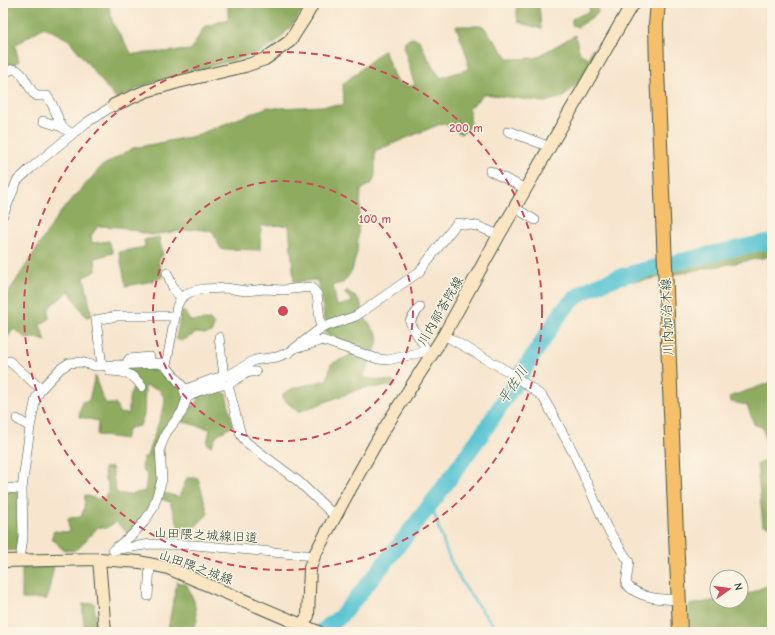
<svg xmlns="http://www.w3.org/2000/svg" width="775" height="635" font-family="'Comic Neue','Klee One',sans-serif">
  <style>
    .forest { fill: #8eab5e; stroke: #567449 }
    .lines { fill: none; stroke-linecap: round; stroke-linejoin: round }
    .stream { stroke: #5ac5d3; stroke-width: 2.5 }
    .river { stroke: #5ac5d3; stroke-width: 16 }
    .street-casing { stroke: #3f564b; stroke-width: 10 }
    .secondary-casing { stroke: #3f564b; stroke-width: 14 }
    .primary-casing { stroke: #3f564b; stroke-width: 16 }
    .street { stroke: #fff; stroke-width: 9 }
    .secondary { stroke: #fbe6c4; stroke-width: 12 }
    .primary { stroke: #f6c06b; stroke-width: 14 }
    .ring { fill: none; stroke: #d1495b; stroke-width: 2; stroke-dasharray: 7 5 }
    .labels { text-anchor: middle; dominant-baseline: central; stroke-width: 3; stroke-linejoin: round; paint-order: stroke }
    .street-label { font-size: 13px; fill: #1f3d34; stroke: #fcf5e5 }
    .water-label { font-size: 14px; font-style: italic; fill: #2e5f5c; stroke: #fcf5e5 }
    .centre { fill: #d1495b; stroke: #fcf5e5; stroke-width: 2 }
    .ring-label { font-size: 12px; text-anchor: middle; font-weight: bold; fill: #d1495b; stroke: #fcf5e5; stroke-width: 3; stroke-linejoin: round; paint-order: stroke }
  </style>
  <rect width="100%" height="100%" fill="#fcf5e5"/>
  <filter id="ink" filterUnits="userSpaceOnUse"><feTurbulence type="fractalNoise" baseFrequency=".025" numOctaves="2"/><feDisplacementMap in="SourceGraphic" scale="8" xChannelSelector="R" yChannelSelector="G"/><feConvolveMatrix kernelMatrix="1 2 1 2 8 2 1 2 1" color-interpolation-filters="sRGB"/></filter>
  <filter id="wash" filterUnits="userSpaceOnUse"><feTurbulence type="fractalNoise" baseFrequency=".012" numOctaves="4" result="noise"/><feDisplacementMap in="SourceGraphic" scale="16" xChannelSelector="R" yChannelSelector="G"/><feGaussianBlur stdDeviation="0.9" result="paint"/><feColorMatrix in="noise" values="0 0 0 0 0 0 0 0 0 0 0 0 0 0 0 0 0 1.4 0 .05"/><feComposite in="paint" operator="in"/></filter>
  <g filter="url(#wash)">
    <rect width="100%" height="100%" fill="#f7e5cd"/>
    <path class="forest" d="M3,3h105l5,21 19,30 59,-4 13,-23 24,-8v-16h79l-14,21 -17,19 -17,10 -111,31 -32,15 -47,-59 -25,-13 -29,18 4,17 -16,6z
      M516,3h23l2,26 -23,-7z
      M587,3h9l2,10 -20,14 -6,-2v-6l18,-8z
      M456,26h27l26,33 26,-1 40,-23 5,19 9,4 3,-9 4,1 2,7 -9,13 -12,14 -14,13 -18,5 -61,-8 -15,15 2,17 -10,8 -18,-11 -68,28v25l-3,7 -11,7 -4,62 -5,19 -9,12 -10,2 4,21 16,-4 -9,-9 3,-3 13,11 4,16 15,20 -4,13 -12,28 34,4 -2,4 -32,2 -65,24 -15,-13v-5l10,-6 34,-8 4,-16 18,-8 2,-10 -26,-13 -2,-25 -6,-28 -23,2 -5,-57 -28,1 -1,24 -39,-1 -9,-18 -16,-2 -45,6 -30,-8 -23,-1 -7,10 1,7 17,-2 4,12 -18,5 1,13 -12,6 8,39 -6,1 -17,-26 -20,17v11l-9,6 6,16 -10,-3 -9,1 -13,-10 -11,14v-42l56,-87 43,-48 31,-18 61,-12 74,-29 12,1 64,-3 -1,-21 41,-34 11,29 8,6 12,1 -11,-38 1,-7 7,-3 7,2 13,26 9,12c9,-4 18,-5 27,-9v-10z
      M159,237l4,18 -5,6 5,16 -15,5 -22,4 -7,-34 26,-5 -1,-7z
      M772,245v11l-132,25h-10l94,-26z
      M181,312h4l5,9 20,-1 4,5 -2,7 -7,2 -9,-1 -14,8 -6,-2z
      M124,367h40l17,21 4,10 -5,15 -16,19 -6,44 -5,27 -14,21 -11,9 -12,-11 -10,6 -8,-1 -18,20 -8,4 -10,-2 -6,-7 -5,-3 3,-8 15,1 -1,-14 13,-1 3,-8 1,-14 12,4 8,-1 3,-7v-8l-3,-3 -1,-12 8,-1 3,20 2,6 11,2 17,-4 2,-16 -5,-5 1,-12 4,-2 17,-49 1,-8 -6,-10 -14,-3 -1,29 -4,11 -11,2 -4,11 -28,-4 1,-14 -19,-4 3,-15 7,-2 6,-24 6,18 5,10h10l3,9 10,1v-15l3,-10 6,-4z
      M772,382v145l-9,-2 -6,-60 12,-8 -6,-29 -9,-4 -7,-19 -16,-3 -2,-5z
      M213,390h9l4,4 7,32 -15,8 -7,12 -4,-2 3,-15 -30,-8 8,-7 4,-8 4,-3 5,-8z
      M187,478h11l10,36 -14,14 -2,12 -12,-9 -10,-29 -11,-4 1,-6 19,5z
      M3,491l17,1 -1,58 -16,1z
      M54,566l-7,33h-25v-31z
      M177,582l10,3 7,16 3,20 -7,11h-22l2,-15z
      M772,583v49h-81l-2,-27 28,-5v1h24v-6l10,-2z
      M94,603l3,29h-10c-5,-8 -4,-19 -4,-28z"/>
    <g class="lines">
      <path class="stream" d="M431,503c5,15 9,29 14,44 12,32 32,60 55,85"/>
      <path class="river" d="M321,632l20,-16 39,-47 57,-73 47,-65 78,-120c6,-6 12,-13 20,-18 26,-15 55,-21 83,-28 36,-9 71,-17 107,-24"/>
    </g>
  </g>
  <g filter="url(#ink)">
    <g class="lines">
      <g class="street-casing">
        <path id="street" d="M3,73l10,-4 4,1 6,6 10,17 4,3h10l5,8 10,23 10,7
          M43,121l19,6
          M508,131l42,16
          M490,171l36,18
          M515,208l20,12
          M3,215l14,-34 14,-13 55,-45 28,-18
          M167,273l7,17 7,8
          M420,307l-10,14 1,3 16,27
          M321,328l35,-12 63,-44 38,-49 20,3 22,9
          M444,335l65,37 33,24 6,10 26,48 33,74 22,34 -3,22c14,15 35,15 53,16
          M219,337l5,39
          M302,347l20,-7 56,19 10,1 39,-9 5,2
          M9,361l32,28 -5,9 -6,29
          M128,361l1,-2 21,-2
          M108,365l2,6c16,1 23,2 32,16
          M102,366l-6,-46 21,-4h58
          M166,366l11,-60 4,-8 9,-6 13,-3 23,-1 20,3 19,-2 18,1 28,-3 6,7 4,34 -31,24 -13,5 -22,3 -26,15 -16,4 -29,11
          M228,385c8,-5 18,-15 28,-13
          M41,389l19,-20 9,-6 12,-1 14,4 64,-3 7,3 17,21 3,9
          M17,419l13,8 -8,62
          M3,488l19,1 1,48 -3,23
          M113,550l19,-15 12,-13 9,-14 9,-28 -2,-32 6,-15 16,-21 5,-14 9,-6 23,-7h9l13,50 5,7 52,39 38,36
          M113,550l38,-6 44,1 67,6 52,5
          M148,596l2,-31"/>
      </g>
      <g class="secondary-casing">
        <path id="secondary" d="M114,105l32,-14 32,-9 67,-16 20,-7 25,-18 16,-25 7,-13
          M99,559l6,73
          M3,561l96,-2 41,3 28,6 150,64
          M302,624l6,-8 2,-48 4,-12 31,-58 36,-64 63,-99 55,-100 130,-226 6,-6"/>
      </g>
      <g class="primary-casing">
        <path id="primary" d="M658,3l-2,22 1,45 23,562"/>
      </g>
      <use href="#street" class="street"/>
      <use href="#secondary" class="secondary"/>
      <use href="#primary" class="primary"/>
    </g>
  </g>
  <g class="ring">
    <circle cx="283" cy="311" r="130"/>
    <circle cx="283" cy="311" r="259"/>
  </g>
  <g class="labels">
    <g class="street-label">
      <text transform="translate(440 311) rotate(-60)">川内祁答院線</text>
      <text transform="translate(667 317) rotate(-92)">川内加治木線</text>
      <text transform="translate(206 535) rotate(3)">山田隈之城線旧道</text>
      <text transform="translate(196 567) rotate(20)">山田隈之城線</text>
    </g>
    <g class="water-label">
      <text transform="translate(513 385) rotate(-57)">平佐川</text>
    </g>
  </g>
  <circle cx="283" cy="311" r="6" class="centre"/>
  <g class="ring-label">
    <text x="466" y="132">200 m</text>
    <text x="375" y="223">100 m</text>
  </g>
  <rect width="775" height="635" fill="none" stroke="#fcf5e5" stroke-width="16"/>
  <g transform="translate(729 589) rotate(76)"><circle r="19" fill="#fcf5e5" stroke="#a4ab9e"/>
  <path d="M0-3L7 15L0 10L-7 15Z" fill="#d1495b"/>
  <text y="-6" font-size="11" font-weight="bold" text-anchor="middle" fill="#1f3d34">N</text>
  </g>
</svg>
